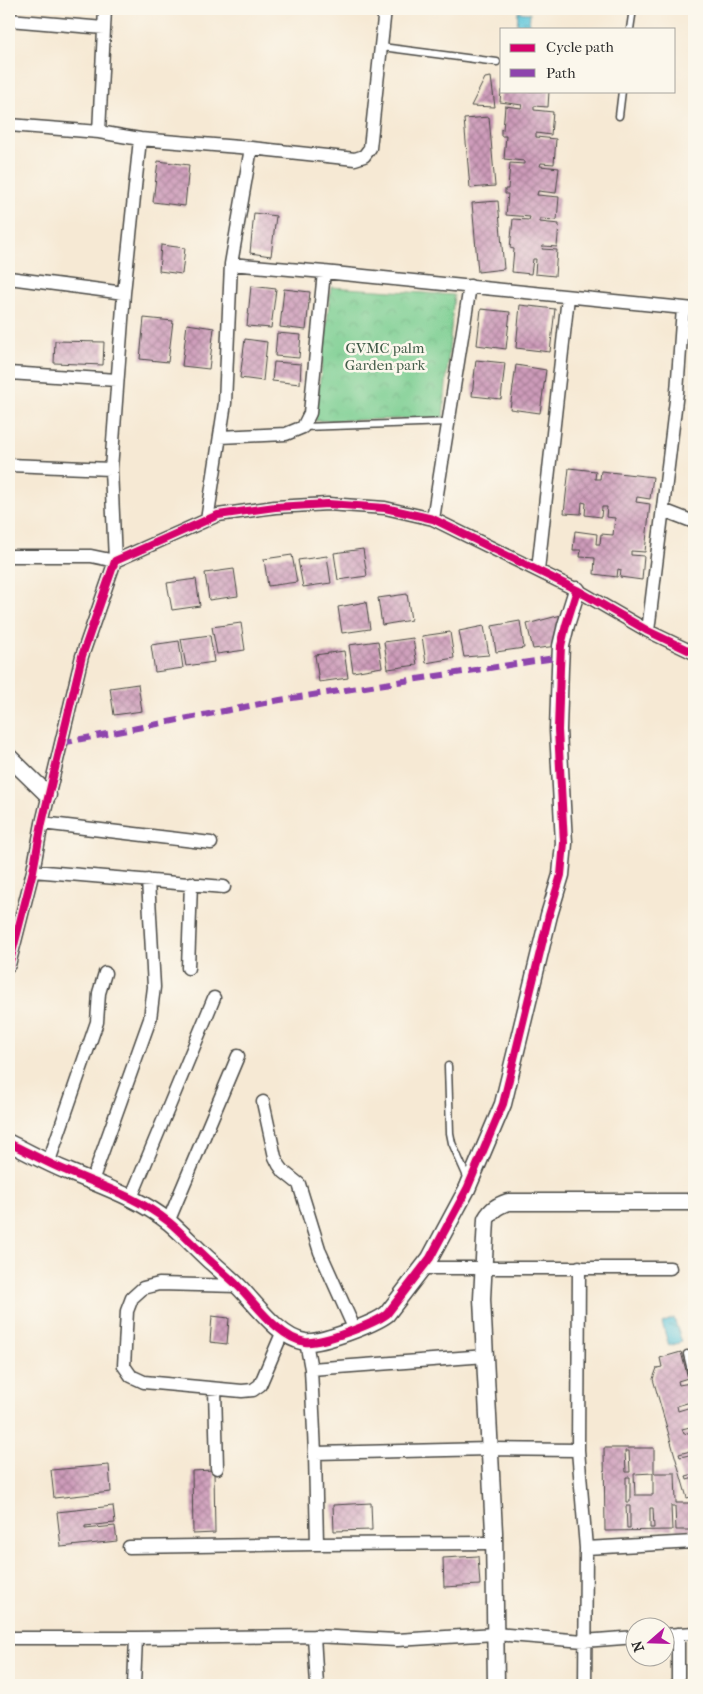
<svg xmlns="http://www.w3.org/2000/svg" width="703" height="1694" font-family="'IM FELL French Canon',serif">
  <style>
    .park { fill: url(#park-crowns); stroke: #527c5e }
    .water { fill: url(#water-ripples); stroke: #447882 }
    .building { fill: url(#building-cross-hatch); fill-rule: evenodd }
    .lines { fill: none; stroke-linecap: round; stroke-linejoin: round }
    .service-casing { stroke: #494844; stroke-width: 9 }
    .minor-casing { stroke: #494844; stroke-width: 15 }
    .tertiary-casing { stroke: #494844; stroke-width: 19 }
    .service { stroke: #fff; stroke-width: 6 }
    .minor { stroke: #fff; stroke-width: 12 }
    .tertiary { stroke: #fff; stroke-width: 16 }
    .quiet { stroke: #8e44ad; stroke-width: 6; stroke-dasharray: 12 6; stroke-linecap: butt }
    .cycleway-casing { stroke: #fbf7ec; stroke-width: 11 }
    .cycleway { stroke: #d6006c; stroke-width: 8 }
    .labels { text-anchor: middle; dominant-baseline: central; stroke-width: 5; stroke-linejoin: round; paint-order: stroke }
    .park-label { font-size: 15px; fill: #425c49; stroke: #fbf7ec }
  </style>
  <defs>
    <pattern id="park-crowns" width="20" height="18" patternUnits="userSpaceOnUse" patternTransform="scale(1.25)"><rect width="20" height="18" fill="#79cd90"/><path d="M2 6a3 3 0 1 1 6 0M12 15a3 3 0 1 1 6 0" fill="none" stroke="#69b07c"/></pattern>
    <pattern id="water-ripples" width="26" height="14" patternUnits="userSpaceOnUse" patternTransform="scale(1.25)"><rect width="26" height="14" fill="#5cc4d9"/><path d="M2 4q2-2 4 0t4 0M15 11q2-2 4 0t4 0" fill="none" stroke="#4c9fb0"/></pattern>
    <pattern id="building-cross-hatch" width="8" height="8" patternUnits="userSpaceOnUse" patternTransform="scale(1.25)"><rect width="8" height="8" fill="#cd9bba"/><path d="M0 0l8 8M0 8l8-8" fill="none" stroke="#a77f97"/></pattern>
  </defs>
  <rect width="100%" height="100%" fill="#fbf7ec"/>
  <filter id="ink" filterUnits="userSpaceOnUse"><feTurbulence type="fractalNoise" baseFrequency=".02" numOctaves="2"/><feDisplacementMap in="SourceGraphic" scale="10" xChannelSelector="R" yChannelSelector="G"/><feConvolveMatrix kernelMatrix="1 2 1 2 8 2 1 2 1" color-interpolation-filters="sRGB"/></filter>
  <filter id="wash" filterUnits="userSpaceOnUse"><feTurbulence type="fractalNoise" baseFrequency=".0096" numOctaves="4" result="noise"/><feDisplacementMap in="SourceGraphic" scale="20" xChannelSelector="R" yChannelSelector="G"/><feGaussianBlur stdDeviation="1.12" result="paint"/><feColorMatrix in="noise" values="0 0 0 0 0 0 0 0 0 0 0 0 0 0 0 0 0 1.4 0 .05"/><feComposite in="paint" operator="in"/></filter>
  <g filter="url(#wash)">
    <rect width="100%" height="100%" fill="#f6e9d4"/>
    <path class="park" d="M331,287l123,8 -11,123 -128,3z"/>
    <path class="water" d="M518,12l12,1 -1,16h-12z
      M674,1318l8,24 -13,4 -7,-23z"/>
    <g id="blocks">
      <path class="building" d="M491,77l4,30 -24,-1 14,-28z
        M501,91h48l-1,16 -14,-1v4l19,2 -2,23 -15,-2v4l20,2 -2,25 -13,-1 -1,3 19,2 -3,25 -18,-2 -1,4 22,2 -2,23 -17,-1v3l19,2 -2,23 -14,-1 -1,3 15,1 -2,26 -20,-2 1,-15h-3l-2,15 -19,-2 2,-23 -4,-1 3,-29 16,1 1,-3 -24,-2 2,-21h-3v-5h3l2,-26 14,1v-3l-20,-2 2,-23h-5v-7l2,1 2,-24 16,2 1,-3 -22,-3z
        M489,117l6,69 -25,2 -6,-69z
        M158,161l31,4 -4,41 -32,-4z
        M498,201l6,68 -26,3 -6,-69z
        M254,213l22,3 -5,40 -21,-3z
        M161,245l24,3 -3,26 -23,-3z
        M251,286l25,3 -5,39 -24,-2z
        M284,289l26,3 -4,38 -26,-3z
        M520,305l35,4 -5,43 -34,-4z
        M481,309l29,3 -4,37 -29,-4z
        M144,318l29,3 -5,41 -28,-3z
        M187,324l27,4 -5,41 -27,-3z
        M277,333l24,2 -2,23 -24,-2z
        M245,339l22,3 -4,39 -23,-3z
        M55,341l49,1 -1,23 -49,-2z
        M476,360l29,3 -4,36 -29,-3z
        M274,362l27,2 -1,20 -28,-3z
        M516,365l30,5 -6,43 -30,-4z
        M569,468l27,3 -1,8h5l1,-8 52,6 -3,22 -13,-2 -1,5 14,2 -5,48 -14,-1v4l13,1 -2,24 -22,-3 1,-7 -3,-1 -1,8 -23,-3 1,-16 -15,-1 1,-7h-8l2,-19 22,3 -1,10h4l1,-10 12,1 2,-17 -9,-1 1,-10h-5l-1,10 -16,-2 1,-12 -4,-1 -1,12 -17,-1z
        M363,549l4,27 -29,4 -4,-27z
        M292,555l5,27 -29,4 -4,-27z
        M327,556l4,27 -28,4 -5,-27z
        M234,569l4,27 -29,4 -4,-27z
        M196,579l4,27 -28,4 -5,-27z
        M407,594l4,26 -29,5 -4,-27z
        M366,602l4,27 -28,4 -4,-26z
        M565,614l-8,32 -24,3 -6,-25z
        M520,621l4,27 -28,4 -4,-26z
        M241,623l4,27 -28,4 -5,-27z
        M484,626l5,29 -25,2 -5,-26z
        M450,632l4,26 -28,5 -4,-27z
        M210,635l4,27 -28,4 -5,-27z
        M413,638l4,27 -29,4 -4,-27z
        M179,641l4,27 -28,4 -4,-27z
        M378,641l4,26 -29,5 -4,-27z
        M344,651l4,27 -29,4 -4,-27z
        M138,684l4,27 -28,4 -4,-27z
        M212,1316l17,2 -2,26 -17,-2z
        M681,1352l7,26 -10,3 1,4 11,-2 4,16v2l-17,5 1,5 16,-5v20l-12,3 2,5 10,-3v19l-15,4 1,3 14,-3v20l-8,2 1,4 7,-2v18l-7,2 -34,-119 4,-11 5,-1 -2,-9z
        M604,1448h50v25h21l1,30h18v27h-18l-1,-24h-4l1,24 -67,1zM625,1451h4l1,21h-4zM653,1473v22h-18l-1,-21zM626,1477h4v25h-4zM626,1506h4v22h-3zM650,1508h3l1,20h-4z
        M109,1465l2,27 -57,6 -3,-28z
        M214,1470l1,63 -22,1 -1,-63z
        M371,1503l1,27 -38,1 -1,-26z
        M113,1506l2,17 -30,3v3l30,-3 2,15 -56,6 -4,-35z
        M478,1556l2,29 -36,2 -1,-29z"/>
    </g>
  </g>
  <g filter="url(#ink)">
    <use href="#blocks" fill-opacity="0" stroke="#494844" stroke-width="1"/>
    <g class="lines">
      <g class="service-casing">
        <path id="service" d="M630,29l3,-20
          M382,47l115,15
          M619,116l3,-25
          M303,427l146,-5
          M448,1066l2,67 2,10 16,36
          M687,1354l7,28"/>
      </g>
      <g class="minor-casing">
        <path id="minor" d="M385,9l-15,139 -6,8 -9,3 -104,-11 -20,116 93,8 370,37
          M9,20l95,8
          M9,125l90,7 41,7
          M99,132l6,-123
          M9,278l115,15
          M9,373l108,7
          M220,437l66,-3 17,-7 7,-14 14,-141
          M9,465l102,4
          M663,510l31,12
          M433,519l37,-233
          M207,520l18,-117 6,-139
          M9,556h82l24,5 -4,-92 13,-176 16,-154 111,9
          M538,570l30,-273
          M648,631l29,-239 6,-84
          M42,823l169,20
          M33,871l191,16
          M9,965l24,-94 9,-48 40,-167 33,-95 103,-46 57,-8 53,-3 57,4 48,11 144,71 71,41 46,22
          M188,968l3,-85
          M263,1102l12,55 4,8 5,7 15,12 21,68 35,78
          M49,1161l48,-139 2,-29 6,-20
          M92,1181l58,-162 4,-32 -6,-107
          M131,1198l83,-200
          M168,1222l70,-166
          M579,1267l-1,183 8,98 -1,137
          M423,1268h247
          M238,1286l-79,-2 -16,4 -11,10 -5,13 -3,55 7,10 13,6 98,9 11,-1 7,-5 23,-54
          M306,1342l5,27 175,-13
          M311,1369l4,84 2,91 177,-1
          M215,1389l2,79
          M315,1453l175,-4 88,1
          M129,1547l188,-3
          M586,1548l108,-6
          M666,1635l28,-2
          M314,1636l3,49
          M9,1638h127l178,-2 83,4 98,-6 89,7 52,-4
          M134,1685l2,-47
          M678,1685v-51"/>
      </g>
      <g class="tertiary-casing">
        <path id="tertiary" d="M9,757l39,38
          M9,1143c19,9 38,20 58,28 35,15 72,27 102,51 13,11 26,25 39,37 10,9 21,18 31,28 17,17 40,51 66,55 16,2 69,-18 82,-28l43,-56 37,-69 36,-85 46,-189 12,-40 3,-32 -6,-113 2,-62 1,-22 5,-21 11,-35
          M496,1685l-2,-153 -12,-233 4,-80c6,-10 11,-13 22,-17h186"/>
      </g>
      <use href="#service" class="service"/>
      <use href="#minor" class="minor"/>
      <use href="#tertiary" class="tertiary"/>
      <path class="quiet" d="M61,743l219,-43 281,-43"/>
      <g class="cycleway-casing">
        <path id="cycleway" d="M9,965l24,-94 9,-48 40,-167 33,-95 103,-46 57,-8 53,-3 57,4 48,11 144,71 71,41 46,22
          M9,1143c19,9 38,20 58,28 35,15 72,27 102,51 13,11 26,25 39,37 10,9 21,18 31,28 17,17 40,51 66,55 16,2 69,-18 82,-28l43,-56 37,-69 36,-85 46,-189 12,-40 3,-32 -6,-113 2,-62 1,-22 5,-21 11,-35"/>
      </g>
      <use href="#cycleway" class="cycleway"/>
    </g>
  </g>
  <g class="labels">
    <g class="park-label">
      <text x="385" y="348">GVMC palm<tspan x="385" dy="17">Garden park</tspan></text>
    </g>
  </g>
  <rect width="703" height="1694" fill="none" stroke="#fbf7ec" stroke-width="30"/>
  <rect x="500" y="28" width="175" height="65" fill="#fbf7ec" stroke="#a8a59f"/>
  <rect x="510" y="44" width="25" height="8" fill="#d6006c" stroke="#a8a59f"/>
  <text x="546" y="52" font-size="15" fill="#2b2b2b">Cycle path</text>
  <rect x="510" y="69" width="25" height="8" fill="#8e44ad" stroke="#a8a59f"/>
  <text x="546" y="78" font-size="15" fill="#2b2b2b">Path</text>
  <g transform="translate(650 1642) rotate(250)"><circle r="24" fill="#fbf7ec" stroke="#a8a59f"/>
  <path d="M0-4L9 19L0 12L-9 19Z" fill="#b5179e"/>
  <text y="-8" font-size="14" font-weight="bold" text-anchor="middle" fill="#2b2b2b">N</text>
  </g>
</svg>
